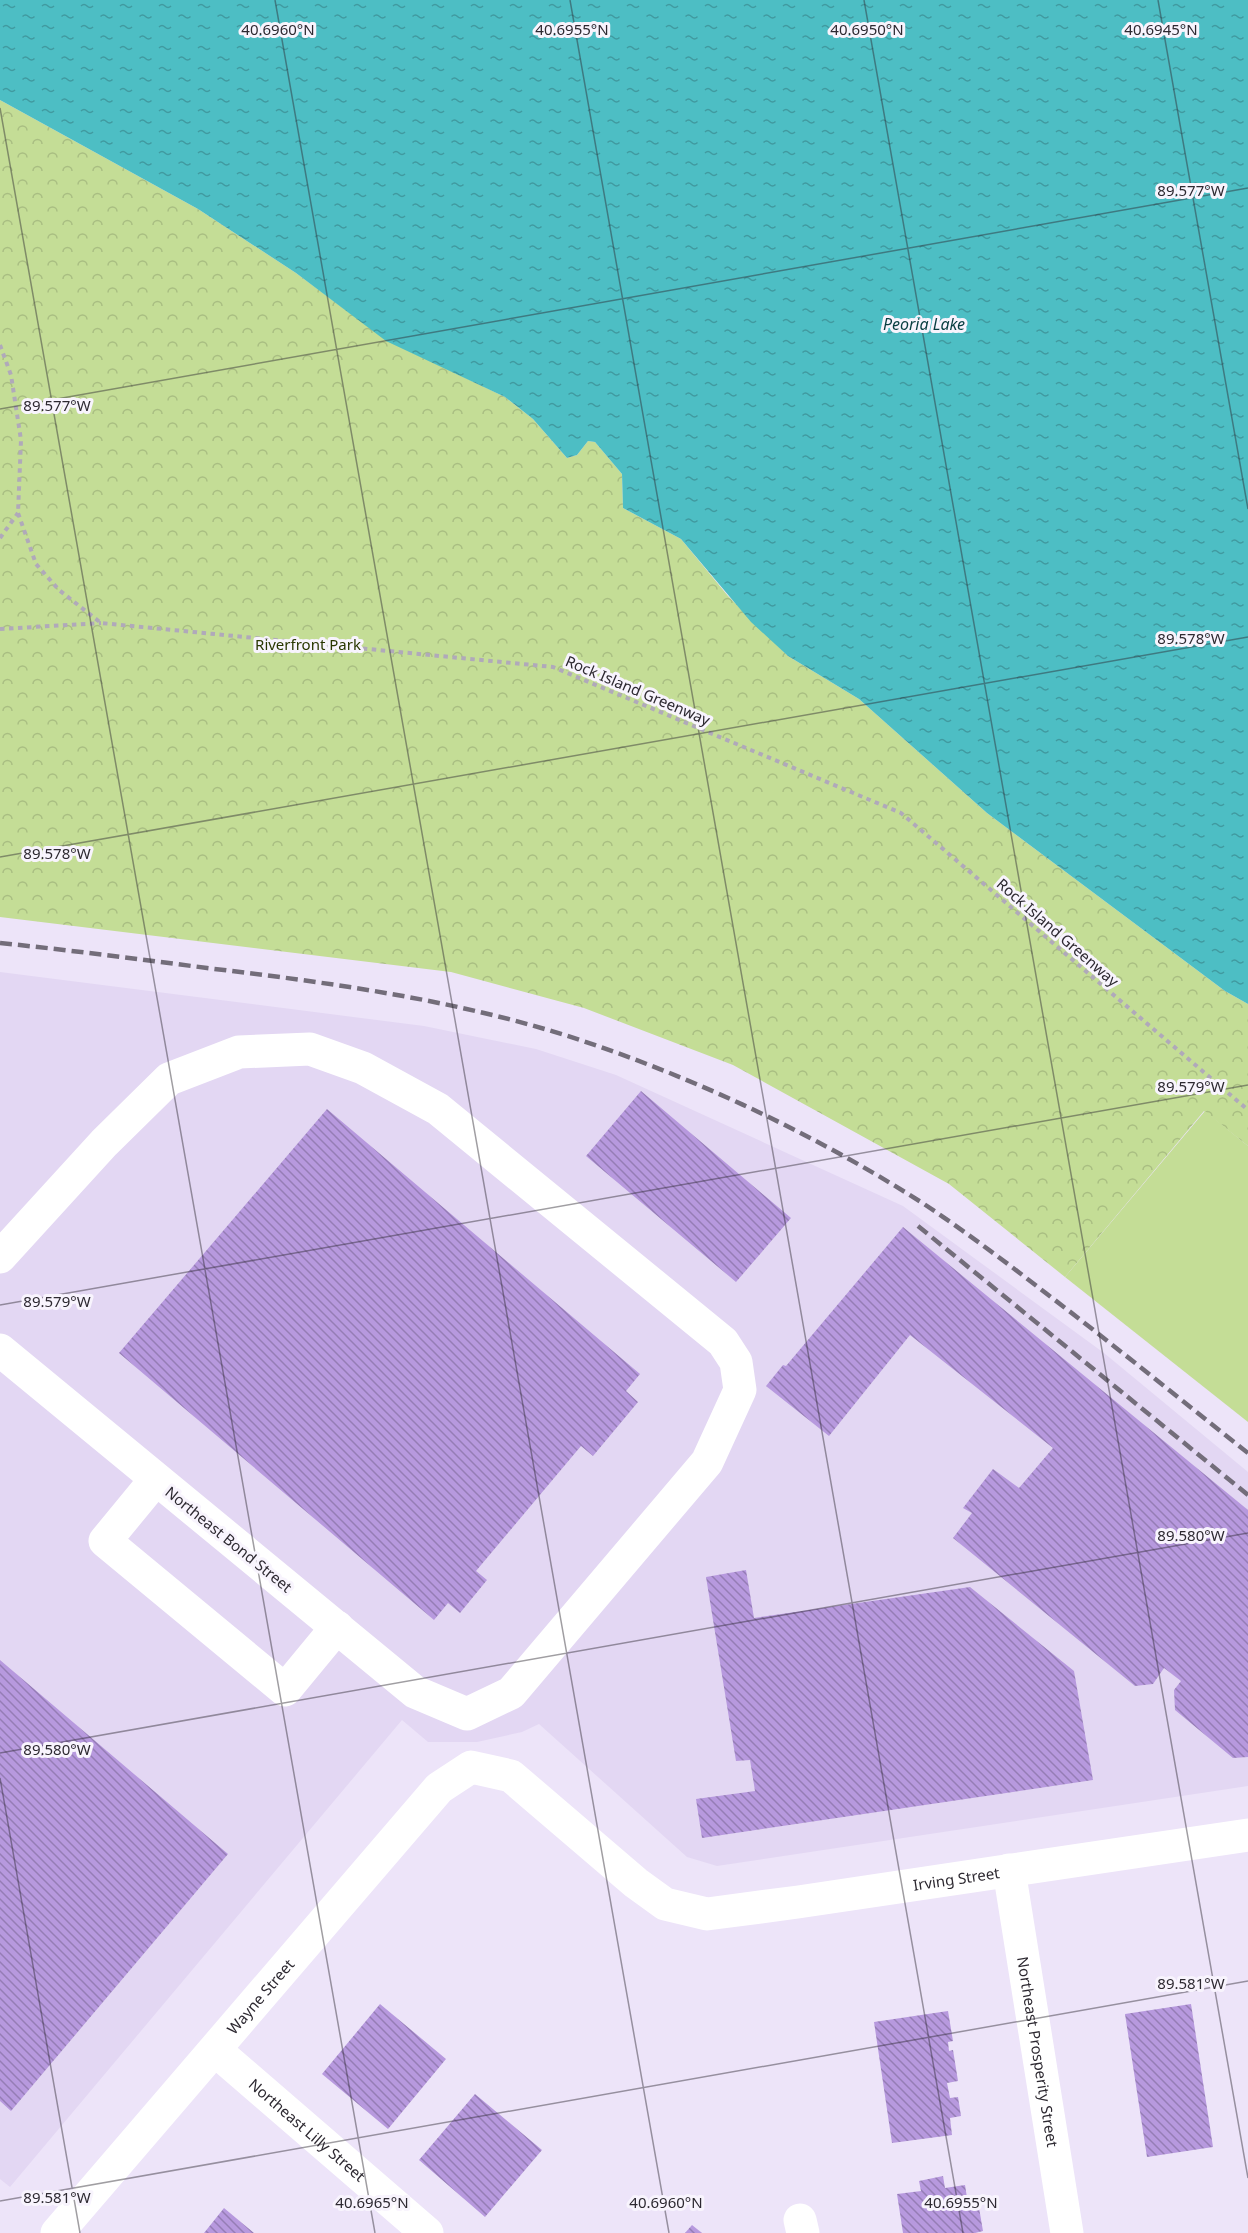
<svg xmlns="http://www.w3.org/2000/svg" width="1248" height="2233" font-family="'Noto Sans',sans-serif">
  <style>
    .built { fill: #e3d7f3 }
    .park { fill: url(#park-crowns) }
    .garden { fill: #c4dd96 }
    .water { fill: url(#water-ripples) }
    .building { fill: url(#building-back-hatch) }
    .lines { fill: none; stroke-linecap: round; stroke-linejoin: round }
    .path { stroke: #b0a9ba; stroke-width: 4; stroke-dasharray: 4.5 4.5; stroke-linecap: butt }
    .minor { stroke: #fff; stroke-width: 33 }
    .rail { stroke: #736d7a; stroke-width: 4.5; stroke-dasharray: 12 6; stroke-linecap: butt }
    .ticks { fill: none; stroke: #2d2931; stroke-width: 1.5; stroke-opacity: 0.45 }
    .labels { text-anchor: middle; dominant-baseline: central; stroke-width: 6; stroke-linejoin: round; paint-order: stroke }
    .park-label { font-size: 15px; fill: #293700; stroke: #f8f4fd }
    .street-label { font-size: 15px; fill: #2d2931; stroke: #f8f4fd }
    .water-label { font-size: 16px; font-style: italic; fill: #073d40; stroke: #f8f4fd }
    .ticks-label { font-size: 15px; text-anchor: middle; fill: #2d2931; stroke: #f8f4fd; stroke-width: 6; stroke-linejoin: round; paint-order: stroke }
  </style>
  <defs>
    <pattern id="park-crowns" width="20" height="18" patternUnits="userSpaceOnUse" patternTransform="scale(1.5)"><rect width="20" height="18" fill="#c4dd96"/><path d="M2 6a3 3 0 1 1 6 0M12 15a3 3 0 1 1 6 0" fill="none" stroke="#a9be82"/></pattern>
    <pattern id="water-ripples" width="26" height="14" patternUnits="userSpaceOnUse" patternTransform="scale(1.5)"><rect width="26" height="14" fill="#4dbec4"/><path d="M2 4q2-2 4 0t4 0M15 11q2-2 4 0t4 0" fill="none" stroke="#409aa0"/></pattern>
    <pattern id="building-back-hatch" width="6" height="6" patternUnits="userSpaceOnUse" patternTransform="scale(1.5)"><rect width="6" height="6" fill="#b799de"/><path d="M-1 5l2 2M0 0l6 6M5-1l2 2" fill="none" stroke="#957db5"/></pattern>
  </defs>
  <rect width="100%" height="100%" fill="#ede4f9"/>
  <path class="built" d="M0,972l424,54 112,23 80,26 287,131 201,147 144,119v314l-531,80 -30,-9 -148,-133 -17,8 -45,10h-49l-26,-22 -392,467 -10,-8z"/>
  <path class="park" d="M0,100l198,109 98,64 90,67 119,57 28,22 34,39 10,-3 11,-14 7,1 27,32 1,34 58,31 47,57 60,60 71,43 128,114 238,178 23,13v142l-44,-35 -139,166 -116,-93 -216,-119 -149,-57 -133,-36 -451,-55z"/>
  <path class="garden" d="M1205,1111l43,35v276l-183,-145z"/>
  <path class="water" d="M0,0h1248v1004l-23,-13 -238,-178 -128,-114 -71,-43 -37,-34 -70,-83 -58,-31 -1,-34 -27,-32 -7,-1 -11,14 -10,3 -34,-39 -28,-22 -119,-56 -90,-68 -98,-64 -198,-109z"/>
  <path class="building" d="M641,1091l150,127 -55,64 -150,-126z
    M327,1109l313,265 -14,17 12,11 -45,54 -12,-10 -105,125 11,9 -27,33 -12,-10 -14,17 -315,-267z
    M903,1227l345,283v247l-15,1 -58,-48 -1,-20 7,-9 -17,-13 -11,16 -18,2 -182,-148 19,-25 -9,-5 30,-39 26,19 34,-40 -143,-113 -81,101 -63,-50 17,-21 3,1z
    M746,1570l8,48 216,-31 104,84 19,109 -391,58 -6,-39 59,-8 -5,-31 -14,1 -30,-184z
    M0,1660l228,194 -217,257 -11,-10z
    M380,2004l66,55 -58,70 -66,-55z
    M1191,2004l22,143 -66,10 -22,-143z
    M948,2011l5,30 -5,1 1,9 4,-1 5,31 -11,2 3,15 8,-1 3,19 -11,2 2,17 -60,8 -18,-121z
    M475,2094l67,56 -57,67 -66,-57z
    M943,2176l2,12 20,-3 3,19 10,-2 5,29 -8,2h-72l-6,-39 24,-3 -2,-10z
    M224,2208l30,25h-50z
    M692,2225l10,8h-17z"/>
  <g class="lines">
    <path class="path" d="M0,345l11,30 10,65 -3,73 18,51 23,26 42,33 452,44 348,146 347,297
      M0,538l18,-25
      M0,629l101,-6"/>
    <g class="minor">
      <path d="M0,1257l104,-114 65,-64 70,-27 71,-3 53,19 75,41 285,233 13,20 4,28 -33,72 -196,231 -44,21 -52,-22 -415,-342"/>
      <path d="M156,1479l-51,62 180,149 52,-63"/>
      <path id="s1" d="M1009,1870l58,363"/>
      <path id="s2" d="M215,2050l212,183"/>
      <path d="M800,2220l3,13"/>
      <path id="s3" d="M57,2233l382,-445 32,-21 40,9 125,107 29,21 42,10 91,-12 450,-67"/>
    </g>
    <path class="rail" d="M0,943c69,7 138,16 207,25 125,15 252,32 373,72 120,40 238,96 344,164 42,28 83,59 123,90 68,52 134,106 201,159
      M918,1226l330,269"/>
  </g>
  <path class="ticks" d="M275,0l394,2233M570,0l393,2233M864,0l384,2178M1158,0l90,509M0,108l375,2125M0,409l1248,-221M0,857l1248,-220M0,1305l1248,-220M0,1753l1248,-220M0,1778l80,455M0,2201l1248,-220"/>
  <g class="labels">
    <g class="park-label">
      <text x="308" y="644">Riverfront Park</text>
    </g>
    <g class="street-label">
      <text transform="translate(638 690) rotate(23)">Rock Island Greenway</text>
      <text transform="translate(1058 932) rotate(41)">Rock Island Greenway</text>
      <text transform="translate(229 1539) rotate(39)">Northeast Bond Street</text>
      <text stroke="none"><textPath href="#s3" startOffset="1161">Irving Street</textPath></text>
      <text stroke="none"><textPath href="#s3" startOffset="312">Wayne Street</textPath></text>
      <text stroke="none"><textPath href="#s1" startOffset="184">Northeast Prosperity Street</textPath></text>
      <text stroke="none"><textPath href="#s2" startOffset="122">Northeast Lilly Street</textPath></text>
    </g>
    <g class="water-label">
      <text x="924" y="324">Peoria Lake</text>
    </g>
  </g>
  <g class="ticks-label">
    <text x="278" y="35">40.6960°N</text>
    <text x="572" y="35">40.6955°N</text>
    <text x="867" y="35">40.6950°N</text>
    <text x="1161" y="35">40.6945°N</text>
    <text x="1191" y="196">89.577°W</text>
    <text x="57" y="411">89.577°W</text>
    <text x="1191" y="644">89.578°W</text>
    <text x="57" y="859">89.578°W</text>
    <text x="1191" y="1092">89.579°W</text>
    <text x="57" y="1307">89.579°W</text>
    <text x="1191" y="1541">89.580°W</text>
    <text x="57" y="1755">89.580°W</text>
    <text x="1191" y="1989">89.581°W</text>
    <text x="57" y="2203">89.581°W</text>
    <text x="372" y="2208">40.6965°N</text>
    <text x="666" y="2208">40.6960°N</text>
    <text x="961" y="2208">40.6955°N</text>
  </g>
</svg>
